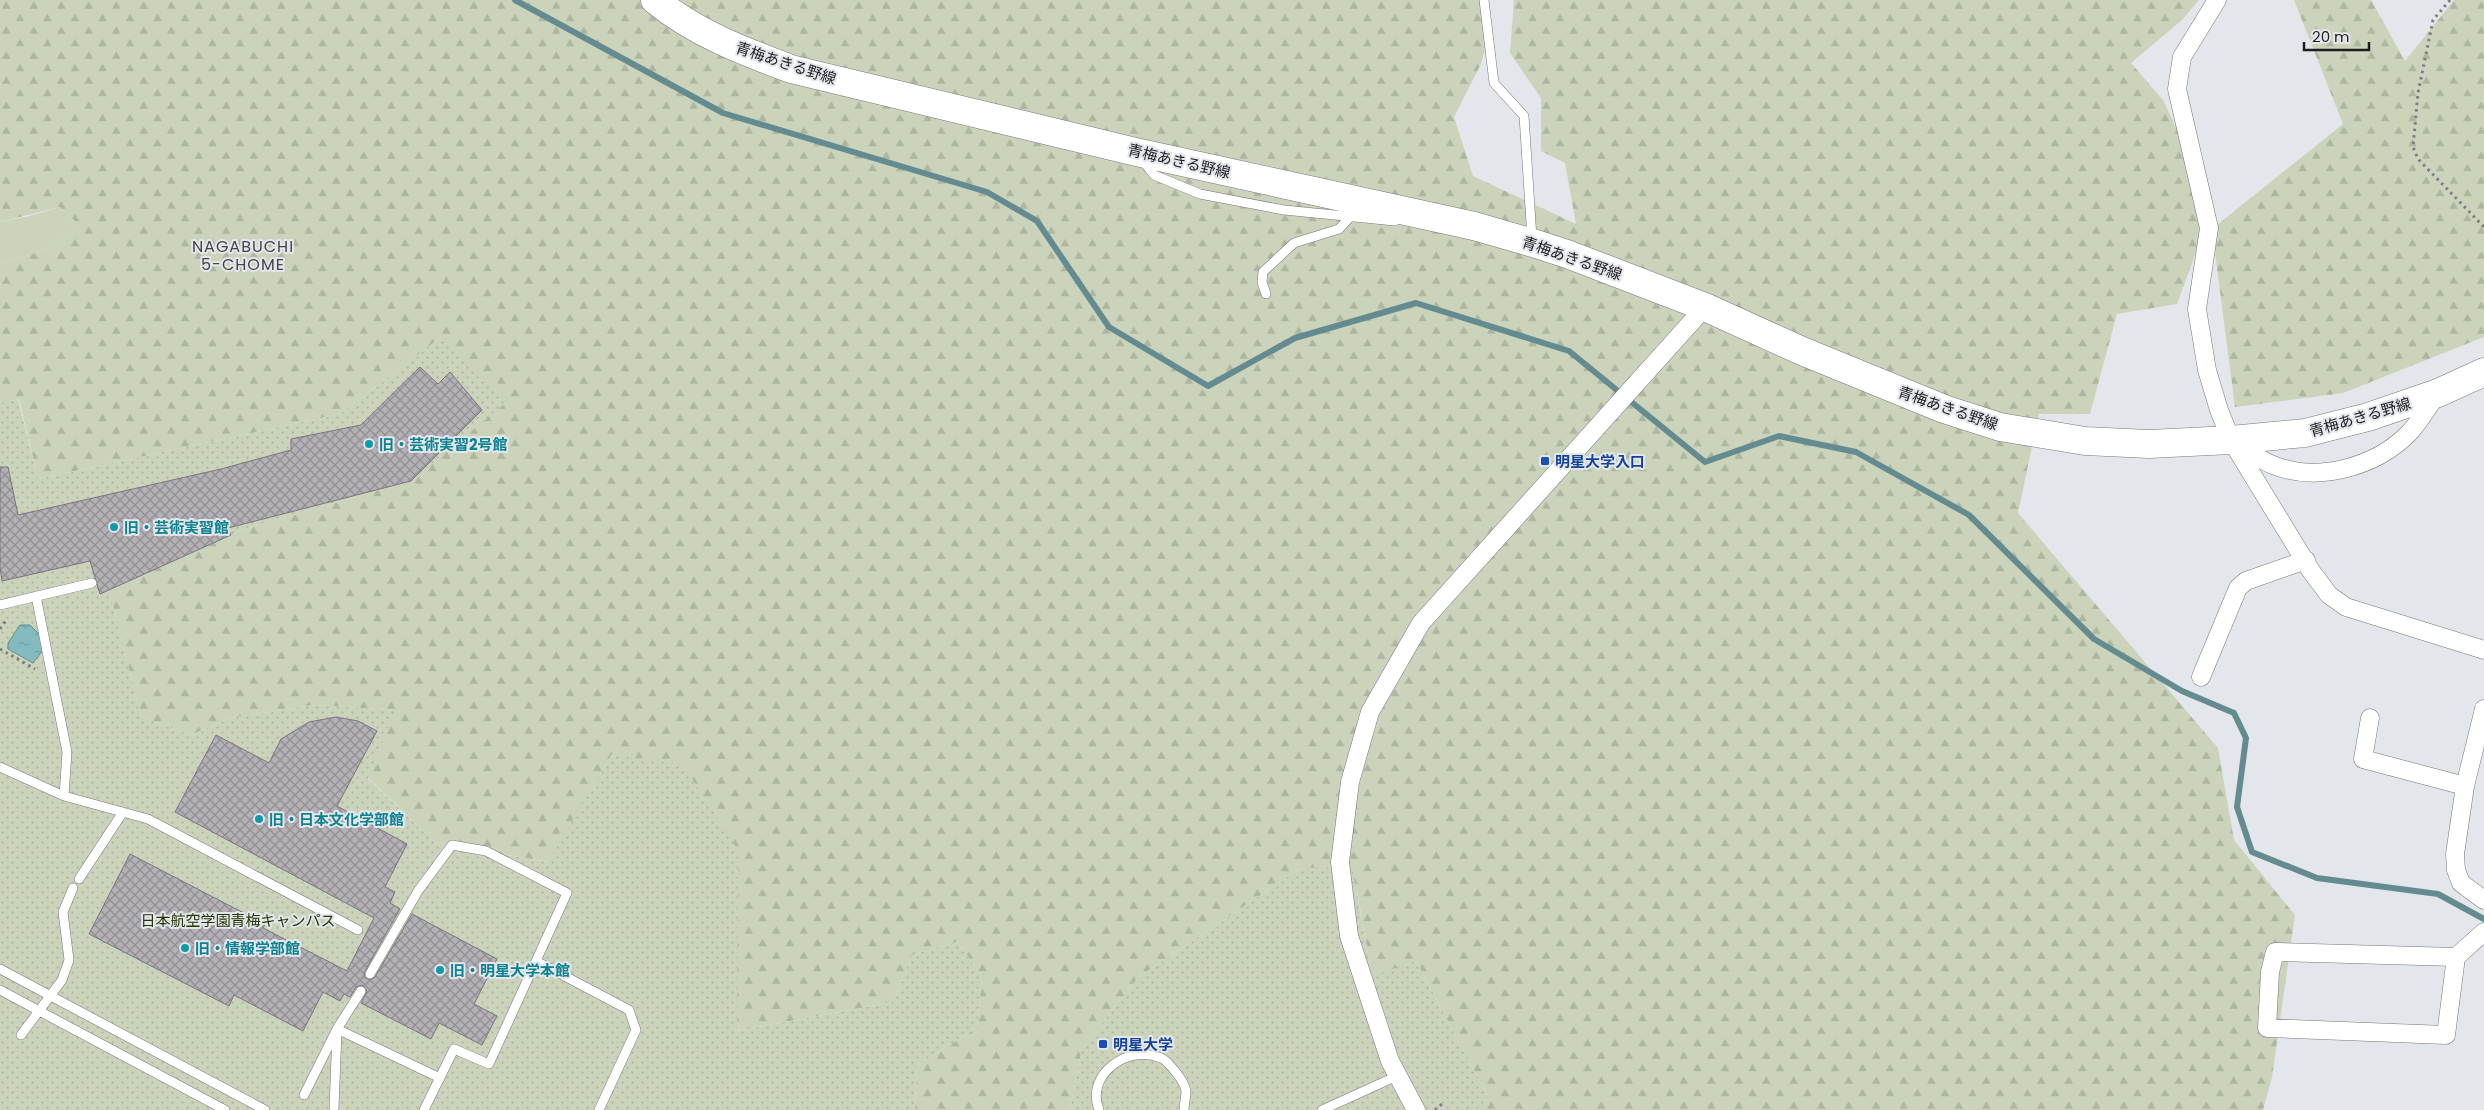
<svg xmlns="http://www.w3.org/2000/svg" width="2484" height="1110" font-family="Poppins,'Noto Sans JP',sans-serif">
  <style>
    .grass { fill: #cbd4bb }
    .forest { fill: url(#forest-firs) }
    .park { fill: url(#park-dots) }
    .water { fill: url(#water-ripples); stroke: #648c90 }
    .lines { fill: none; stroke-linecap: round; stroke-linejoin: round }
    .stream { stroke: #648c90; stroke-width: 6 }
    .building { fill: url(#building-cross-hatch); stroke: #78767b }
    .lane-casing { stroke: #74777b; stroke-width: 10 }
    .street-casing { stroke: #74777b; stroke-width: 19 }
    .primary-casing { stroke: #74777b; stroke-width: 29 }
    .path { stroke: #7c7e82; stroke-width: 3; stroke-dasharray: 2.5 4; stroke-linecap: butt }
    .lane { stroke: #fff; stroke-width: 9 }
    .street { stroke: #fff; stroke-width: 18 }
    .primary { stroke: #fff; stroke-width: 28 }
    .culture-dot { fill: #0f9aa8; stroke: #e3e6eb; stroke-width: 2 }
    .transit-dot { fill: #1a4fb4; stroke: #e3e6eb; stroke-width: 2 }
    .labels { text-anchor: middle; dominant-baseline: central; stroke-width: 4; stroke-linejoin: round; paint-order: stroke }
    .street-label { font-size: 15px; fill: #1d1e20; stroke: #e3e6eb }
    .culture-label { font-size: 15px; font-weight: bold; fill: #0d838f; stroke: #e3e6eb; text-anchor: start }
    .transit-label { font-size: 15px; font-weight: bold; fill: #164399; stroke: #e3e6eb; text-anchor: start }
    .park-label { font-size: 15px; fill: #273505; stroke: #e3e6eb }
    .neighbourhood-label { font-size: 16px; letter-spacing: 1px; fill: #424549; stroke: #e3e6eb }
  </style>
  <defs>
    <pattern id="forest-firs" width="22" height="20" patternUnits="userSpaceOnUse" patternTransform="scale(1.25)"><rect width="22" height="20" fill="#cbd4bb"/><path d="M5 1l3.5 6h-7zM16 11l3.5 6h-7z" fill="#aeb6a0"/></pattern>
    <pattern id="park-dots" width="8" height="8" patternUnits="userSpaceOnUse" patternTransform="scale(1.25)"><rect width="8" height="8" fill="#cbd4bb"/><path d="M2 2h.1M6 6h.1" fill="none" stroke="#aeb6a0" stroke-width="1.8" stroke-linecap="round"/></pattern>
    <pattern id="water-ripples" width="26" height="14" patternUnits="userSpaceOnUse" patternTransform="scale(1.25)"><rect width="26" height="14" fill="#83bbc0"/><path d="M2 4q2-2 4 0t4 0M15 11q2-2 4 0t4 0" fill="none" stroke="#71a0a5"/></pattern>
    <pattern id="building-cross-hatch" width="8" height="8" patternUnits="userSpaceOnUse" patternTransform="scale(1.25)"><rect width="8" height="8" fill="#b3b1b6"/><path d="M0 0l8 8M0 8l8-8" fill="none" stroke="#918f94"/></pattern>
  </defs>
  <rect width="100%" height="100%" fill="#e3e6eb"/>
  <path class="grass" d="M60,207l21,19 -29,22 -52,16v-42l29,-6z"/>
  <path class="forest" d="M0,0h1481l8,35 -8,29 -27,53 19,59 103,48 -11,-61 -24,-12v-53l-31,-45 4,-53h685l-17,20 -51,43 32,37 50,106 -36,98 -60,10 -27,100h-51l-21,99 200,235 16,92 61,75 -23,162 -9,33h-786l11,-13 -72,-136 -44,16 -15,-86 -56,-23 -162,109 -57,71 -12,62h-155l2,-45 60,-37 5,-52 -25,-34 -45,13 -19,47 -157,29 2,-181 -126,-96 -63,108 -113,-19 -68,-65 26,-68 -81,-5 -82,13 -40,17 -50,-18 -32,-127 135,-61 167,-48 30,-144 -101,77 -302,65 -19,-80 -19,4v-139l52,-16 28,-22 -20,-19 -60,15z
    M2294,0h77l34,61 49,-61h30v337l-141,56 -108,14 -23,-178 131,-105z"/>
  <path class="park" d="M441,337l68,63 -98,81 -167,48 -135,61 32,127 50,18 40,-17 82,-13 82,5 -27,69 68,64 112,19 64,-108 71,11 55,85 -1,181 156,-29 19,-47 45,-13 25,34 -5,52 -60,37 -2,45h-915v-707l18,-4 20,80 302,-65z
    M1352,867l20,109 44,-15 72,136 -11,13h-407l12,-62 57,-71 162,-109z"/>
  <path class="water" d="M20,625h10l9,9 7,12 -13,17 -25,-14v-6z"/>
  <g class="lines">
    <path class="stream" d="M515,0l208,113 264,79 50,29 72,106 99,59 87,-48 121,-35 153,48 136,111 74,-26 77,16 113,63 125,124 88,52 52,22 12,25 -9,69 15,45 65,26 121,16 46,25"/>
  </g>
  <path class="building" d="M420,367l18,17 12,-12 32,38 -71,71 -183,47 3,7 -131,59 -10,-33 -88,20 -2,-14v-100h8l10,48 203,-46 70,-19v-11l70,-14z
    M336,717l22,4 19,10 -40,75 70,38 -22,43 10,5 -5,11 10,6 -35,62 -1,6 6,3 5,-3 37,-63 85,45 -23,45 23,12 -15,29 -43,-22 -8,16 -70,-36 6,-12 -5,-6 -6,2 -6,10 -6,-3 -4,7 -17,-9 -20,39 -69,-36 -5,11 -140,-72 41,-80 135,70 -2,4 84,43 27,-53 -199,-106 41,-77 53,28 12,-24 28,-17z"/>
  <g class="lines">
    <g class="lane-casing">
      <path id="lane" d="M1484,0l10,83 30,33 8,122
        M1143,161l11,14 46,19 84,16 111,11
        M1266,294l-4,-12 1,-10 31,-29 45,-14 11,-12
        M36,596l31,156 -3,44
        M0,605l92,-22
        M0,767l64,29 84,23 210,111
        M79,879l44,-67
        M0,969l265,141
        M370,974l48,-83 34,-46 34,6 81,42 -31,68
        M0,990l225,120
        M337,1029l103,49
        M21,1035l41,-55 7,-20 -6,-48 10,-24
        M304,1095l33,-66 24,-38
        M334,1108l3,-76
        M424,1110l30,-61 35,15 47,-103 93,49 7,20 -37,80
        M1099,1110c-14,-36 29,-66 62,-52 6,2 10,9 14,13 4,5 10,14 11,20 0,6 -2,13 -2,19
        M1322,1110l75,-34"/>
    </g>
    <g class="street-casing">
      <path id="street" d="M2217,0l-35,57 -5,32 32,139 -12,81 10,61 12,40 12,30 80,131 18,24 17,12 138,43
        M2234,442c12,7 25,18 39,23 44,18 102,2 135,-31 11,-11 20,-27 29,-40
        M2201,677l37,-89 8,-7 60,-21
        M2484,709l-19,77 -10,68 1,16 5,13 23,17
        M2370,718l-7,41 102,27
        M2456,957l-10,78 -179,-7 3,-56 5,-20 181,5 28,-25
        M1416,1110l-26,-49 -41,-125 -9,-74 10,-80 20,-70 51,-89 284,-316"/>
    </g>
    <g class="primary-casing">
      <path id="primary" d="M655,0c40,33 88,51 136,69l345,83 338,74 59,17 34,11 138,53 97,44 142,58 56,18 85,14 64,3 82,-4 74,-7 63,-16 70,-24 46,-21"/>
    </g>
    <path class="path" d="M2450,0l-17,20 -15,73 -5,54 5,12 66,68
      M0,629l7,-10
      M0,649l35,20
      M1435,1110l7,-6"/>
    <use href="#lane" class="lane"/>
    <use href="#street" class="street"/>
    <use href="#primary" class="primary"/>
  </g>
  <g class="culture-dot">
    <circle cx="369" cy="444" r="5"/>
    <circle cx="114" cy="527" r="5"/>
    <circle cx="259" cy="819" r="5"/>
    <circle cx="185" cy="948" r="5"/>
    <circle cx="440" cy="970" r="5"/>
  </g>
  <g class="transit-dot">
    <rect x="1540" y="456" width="10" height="10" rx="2.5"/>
    <rect x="1098" y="1039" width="10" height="10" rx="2.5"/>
  </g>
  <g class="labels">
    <g class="street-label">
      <text transform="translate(786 63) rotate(18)">青梅あきる野線</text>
      <text transform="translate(1179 161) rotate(13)">青梅あきる野線</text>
      <text transform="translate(1572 258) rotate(19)">青梅あきる野線</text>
      <text transform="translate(1948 408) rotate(19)">青梅あきる野線</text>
      <text transform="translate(2360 417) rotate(-16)">青梅あきる野線</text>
    </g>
    <g class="culture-label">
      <text x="379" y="444">旧・芸術実習2号館</text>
      <text x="124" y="527">旧・芸術実習館</text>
      <text x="269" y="819">旧・日本文化学部館</text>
      <text x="195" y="948">旧・情報学部館</text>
      <text x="450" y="970">旧・明星大学本館</text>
    </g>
    <g class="transit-label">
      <text x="1555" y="461">明星大学入口</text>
      <text x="1113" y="1044">明星大学</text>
    </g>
    <g class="park-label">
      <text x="238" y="920">日本航空学園青梅キャンパス</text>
    </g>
    <g class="neighbourhood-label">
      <text x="243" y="246">NAGABUCHI<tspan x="243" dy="18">5-CHOME</tspan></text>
    </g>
  </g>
  <path d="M2304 42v8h65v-8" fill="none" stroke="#1d1e20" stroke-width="2.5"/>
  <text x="2312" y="42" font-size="15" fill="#1d1e20" stroke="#e3e6eb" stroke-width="4" paint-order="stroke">20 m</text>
</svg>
